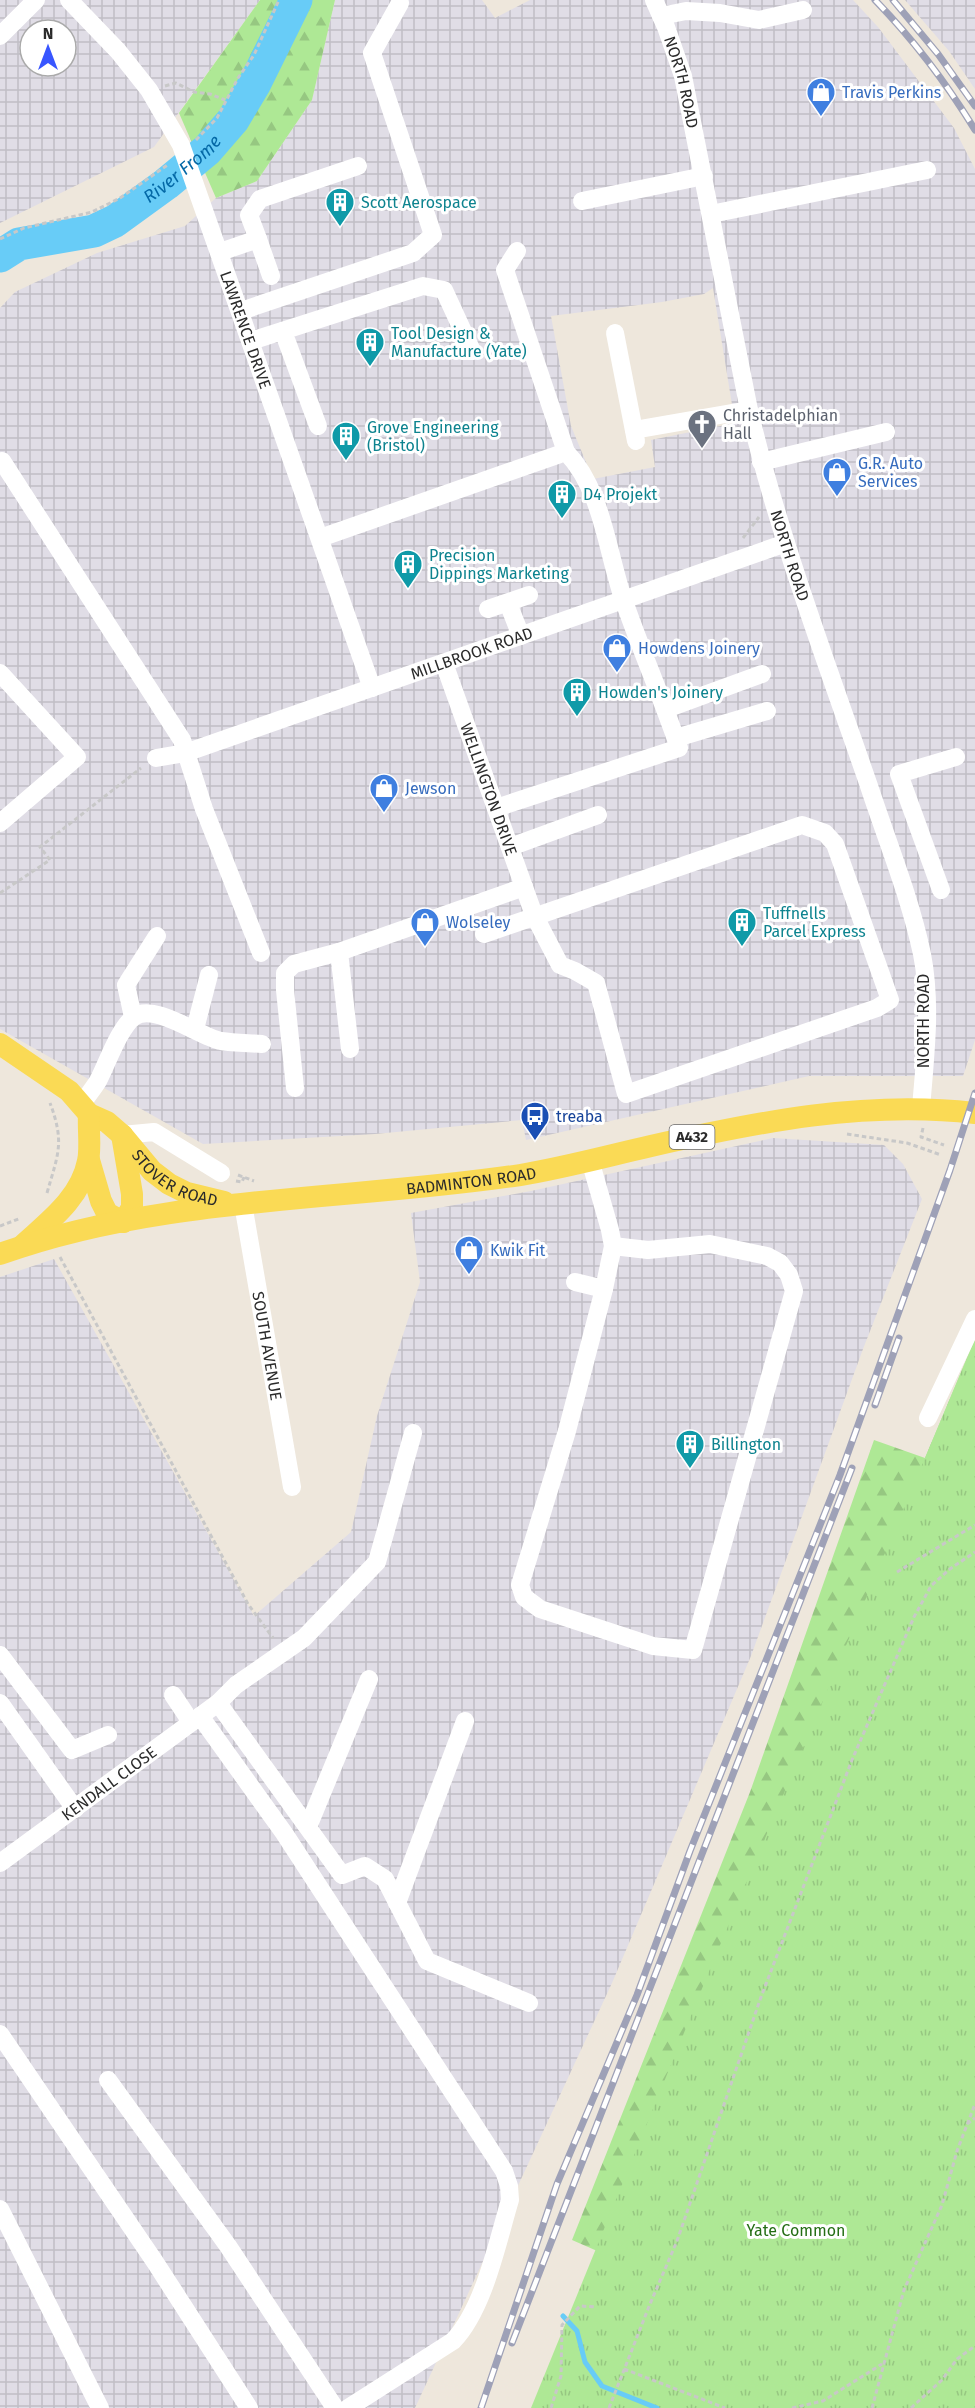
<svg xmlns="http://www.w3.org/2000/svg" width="975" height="2408" font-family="'Fira Sans',sans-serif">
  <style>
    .industrial { fill: url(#industrial-grid); fill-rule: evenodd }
    .forest { fill: url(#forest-firs) }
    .park { fill: url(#park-tufts) }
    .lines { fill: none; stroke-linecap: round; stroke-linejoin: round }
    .stream { stroke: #68ccf7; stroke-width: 5 }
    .river { stroke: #68ccf7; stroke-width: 33 }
    .path { stroke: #c8c8c8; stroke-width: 3; stroke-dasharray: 4.5 3; stroke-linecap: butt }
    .minor { stroke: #fff; stroke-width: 18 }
    .major { stroke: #fada55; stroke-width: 22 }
    .rail-casing { stroke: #9ea1b7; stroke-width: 7 }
    .rail { stroke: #fff; stroke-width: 4.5; stroke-dasharray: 14; stroke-linecap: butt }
    .labels { text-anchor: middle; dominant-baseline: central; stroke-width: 6; stroke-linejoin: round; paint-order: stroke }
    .shield { fill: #fff; stroke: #6b6b6b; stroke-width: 1.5 }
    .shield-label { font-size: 15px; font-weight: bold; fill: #2b2b2b }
    .street-label { font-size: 16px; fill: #2b2b2b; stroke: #fff }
    .shop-label { font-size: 16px; fill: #366cbe; stroke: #fff; text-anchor: start }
    .culture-label { font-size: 16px; fill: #0d838f; stroke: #fff; text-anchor: start }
    .worship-label { font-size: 16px; fill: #5b616d; stroke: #fff; text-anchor: start }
    .transit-label { font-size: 16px; fill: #164399; stroke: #fff; text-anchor: start }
    .park-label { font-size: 16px; fill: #246e15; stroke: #fff }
    .water-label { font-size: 18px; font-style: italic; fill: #0468a6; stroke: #fff }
  </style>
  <defs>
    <pattern id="industrial-grid" width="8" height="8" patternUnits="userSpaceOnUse" patternTransform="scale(1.5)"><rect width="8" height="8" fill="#e0dde6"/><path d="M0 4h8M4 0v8" fill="none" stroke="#c0bec5"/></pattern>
    <pattern id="forest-firs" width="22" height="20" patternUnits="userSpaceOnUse" patternTransform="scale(1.5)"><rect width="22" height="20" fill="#aee895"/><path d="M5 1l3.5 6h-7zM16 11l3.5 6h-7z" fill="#96c781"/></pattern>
    <pattern id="park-tufts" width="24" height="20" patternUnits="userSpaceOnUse" patternTransform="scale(1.5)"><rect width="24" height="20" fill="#aee895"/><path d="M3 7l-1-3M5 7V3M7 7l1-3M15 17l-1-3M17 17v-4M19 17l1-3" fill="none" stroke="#96c781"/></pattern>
  </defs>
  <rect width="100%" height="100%" fill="#eee7dc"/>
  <path class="industrial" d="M0,0h260l-106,147 -154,76zM30,30h36v36h-36z
    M335,0h147l13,18 35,-18h323l25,27 76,101 21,41v871l-12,36h-154l-283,64 -4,-20 -147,14 -172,10 -203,-115v-721l15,-16 82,-39 88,-27 31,-28 41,-17 55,-81zM713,288l22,135 -84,17 4,27 -62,12 -22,-53 -20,-110 111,-14 42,-8z
    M905,0h70v89l-26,-38z
    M773,1138l111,7 19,19 19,35 -59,150 -112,307 -139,327 -197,425h-415v-1131l54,-18 200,357 97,-84 26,-116 43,-134 -9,-69 120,-22z"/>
  <path class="forest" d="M260,0h75l-23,100 -55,81 -41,17 -37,-85z
    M975,1339l-364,918 -39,-17 178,-448 124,-352 51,18z"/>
  <path class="park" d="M975,1339v1069h-444l179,-439z"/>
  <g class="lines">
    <path class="stream" d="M563,2316l14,15 8,31 17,24 55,22"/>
    <path class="river" id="s1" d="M0,256l19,-12 75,-13 21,-10 51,-37 41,-34 26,-30 22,-37 41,-83"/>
    <path class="path" d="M165,86l11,-3 18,9 16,2 15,6
      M196,140l21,-22 21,-40 16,-23 25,-55
      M0,239l24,-11 68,-16 28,-14 49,-34
      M743,538l16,-21
      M0,893l50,-33 -10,-13 101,-79
      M923,1128l-2,9 23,8
      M847,1134l60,9 34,12
      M238,1175l16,6
      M236,1181l6,1 2,-5
      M47,1193c11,-39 18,-50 3,-90
      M0,1226l21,-8
      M60,1257l188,347 25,34
      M897,1572l78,-47
      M967,2124l8,-6
      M624,2369l101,39
      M551,2408l10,-32 1,-51 18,-19 16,1
      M609,2408l41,-104 27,-63 84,-244 91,-237 62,-143 17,-31 19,-17 25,-17
      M792,2408l31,-7 59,-37
      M872,2408l32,-118 38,-85 15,-54 18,-47
      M911,2408l31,-28 15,-21 18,-13"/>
    <g class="minor">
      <path id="s2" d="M69,0l49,51 31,39 32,55 191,543"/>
      <path id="s3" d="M654,0l12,27 17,49 66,334c30,127 77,251 120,376 18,55 41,111 53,168 10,51 3,104 -1,154"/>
      <path d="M661,16l25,-5 34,2 39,7 44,-10"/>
      <path d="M0,36l36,-36"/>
      <path d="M582,201l122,-25"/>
      <path d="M711,214l216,-44"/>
      <path d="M258,239l-9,-24 11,-16 98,-33"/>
      <path d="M517,251l-12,19 61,182"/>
      <path d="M220,252l38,-13 13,37"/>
      <path d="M241,311l172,-58 20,-18 -61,-182 28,-50"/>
      <path d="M283,331l35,95"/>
      <path d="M615,333l21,108"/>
      <path d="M251,341l172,-55 21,4 28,61"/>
      <path d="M634,430l115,-20"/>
      <path d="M2,461l180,279 22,69 57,144"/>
      <path d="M761,462l125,-30"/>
      <path d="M320,538l246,-86c37,38 41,101 58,149 17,49 38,97 55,147l-183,60"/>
      <path d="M508,603l13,33"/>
      <path d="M488,609l41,-14"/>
      <path id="s4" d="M444,663l90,252 26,50 15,6 21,12 30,111 251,-86 13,-8 -55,-156 -10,-11 -23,-8 -318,109"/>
      <path d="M0,673l77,84 -77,66"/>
      <path d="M666,709l96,-35"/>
      <path d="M676,738l91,-27"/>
      <path id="s5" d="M156,758l29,-5 601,-210"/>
      <path d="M510,847l88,-32"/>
      <path d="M941,890l-42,-116 57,-17"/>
      <path d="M133,1017l-7,-32 31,-49"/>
      <path d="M195,1029l14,-54"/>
      <path d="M350,1049l-11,-97 185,-65"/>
      <path d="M295,1088l-10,-98v-17l9,-9 45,-12"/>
      <path d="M82,1104c5,-8 11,-15 16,-23 9,-17 21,-53 36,-64 20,-15 66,20 87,24 13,2 28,2 41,3"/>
      <path d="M122,1135l32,-3 67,41"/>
      <path id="s6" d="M243,1204l49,283"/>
      <path d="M575,1282l29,7 9,-43 -3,-16 -20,-70"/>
      <path d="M604,1289l-37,142 -47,154 4,12 16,12 113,37 40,4 101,-359 -5,-16 -9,-12 -13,-7 -57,-12 -62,6 -35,-4"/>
      <path d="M928,1418l47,-99"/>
      <path d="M0,1655l72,95 36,-15"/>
      <path d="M173,1695l18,27"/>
      <path d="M0,1703l75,106"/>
      <path d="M218,1703l124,172 23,-9 20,13 42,82 102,42"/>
      <path d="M200,1716l84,117 220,338 5,15 1,14c-13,43 -26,109 -57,141l-105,67"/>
      <path d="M308,1827l61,-148"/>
      <path id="s7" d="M0,1863l218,-160 18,-18 68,-47 73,-76 36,-129"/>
      <path d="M397,1903l68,-182"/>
      <path d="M0,2034l155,228 94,146"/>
      <path d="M108,2080l120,166 107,162"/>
      <path d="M0,2209l100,199"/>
    </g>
    <g class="major">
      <path id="s8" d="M0,1044l69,47 20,23 18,8 15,13 30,36 17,13 18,9 37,9"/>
      <path d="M122,1135l10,59v14l-9,14"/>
      <path d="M89,1160l12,41 6,12 16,9"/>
      <path d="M23,1245c25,-23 58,-47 65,-84 3,-13 0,-32 1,-47"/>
      <path id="s9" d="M0,1254c163,-59 349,-53 520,-79 43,-7 87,-19 131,-29 106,-24 215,-46 324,-33"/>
    </g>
    <g class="rail-casing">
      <path id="rail" d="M875,0c38,39 72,84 100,130
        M893,0l45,54 37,52
        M875,1405l24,-67
        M512,2343l340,-875
        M481,2408l76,-224 80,-189 53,-144 150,-376 110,-305 25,-77"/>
    </g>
    <use href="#rail" class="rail"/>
  </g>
  <defs>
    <g id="shop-pin" transform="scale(1.5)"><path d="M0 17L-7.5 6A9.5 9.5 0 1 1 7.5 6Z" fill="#3f7fe0" stroke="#fff"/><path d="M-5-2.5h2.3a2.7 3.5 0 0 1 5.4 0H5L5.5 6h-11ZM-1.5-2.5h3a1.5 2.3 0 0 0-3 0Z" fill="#fff"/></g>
    <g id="building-pin" transform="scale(1.5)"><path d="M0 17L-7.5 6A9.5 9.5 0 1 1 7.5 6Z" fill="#0f9aa8" stroke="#fff"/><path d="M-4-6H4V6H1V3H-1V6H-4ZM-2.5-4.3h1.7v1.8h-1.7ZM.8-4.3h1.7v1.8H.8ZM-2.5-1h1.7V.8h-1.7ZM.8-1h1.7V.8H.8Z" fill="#fff"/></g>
    <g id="church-pin" transform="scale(1.5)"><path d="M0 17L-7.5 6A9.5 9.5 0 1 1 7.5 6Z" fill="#6b7280" stroke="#fff"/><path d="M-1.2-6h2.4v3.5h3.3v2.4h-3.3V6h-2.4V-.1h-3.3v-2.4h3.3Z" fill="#fff"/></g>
    <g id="bus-pin" transform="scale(1.5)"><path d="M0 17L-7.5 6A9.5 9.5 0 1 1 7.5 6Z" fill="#1a4fb4" stroke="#fff"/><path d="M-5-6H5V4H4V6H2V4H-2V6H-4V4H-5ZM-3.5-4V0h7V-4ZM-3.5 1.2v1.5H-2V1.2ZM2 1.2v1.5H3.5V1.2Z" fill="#fff"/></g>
  </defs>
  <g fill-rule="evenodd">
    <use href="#shop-pin" x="821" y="92"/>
    <use href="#building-pin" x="340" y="202"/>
    <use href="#building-pin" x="370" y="342"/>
    <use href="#church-pin" x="702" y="424"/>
    <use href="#building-pin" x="346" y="436"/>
    <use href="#shop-pin" x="837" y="472"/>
    <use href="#building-pin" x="562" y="494"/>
    <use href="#building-pin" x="408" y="564"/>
    <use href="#shop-pin" x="617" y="648"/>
    <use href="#building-pin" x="577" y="692"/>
    <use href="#shop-pin" x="384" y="788"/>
    <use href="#shop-pin" x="425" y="922"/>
    <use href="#building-pin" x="742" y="922"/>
    <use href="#bus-pin" x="535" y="1116"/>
    <use href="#shop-pin" x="469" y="1250"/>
    <use href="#building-pin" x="690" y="1444"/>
  </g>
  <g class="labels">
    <rect class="shield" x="669.5" y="1125" width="45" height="24" rx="4.5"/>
    <g class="shield-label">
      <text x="692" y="1137">A432</text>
    </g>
    <g class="street-label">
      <text stroke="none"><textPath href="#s3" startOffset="87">NORTH ROAD</textPath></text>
      <text stroke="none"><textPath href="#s2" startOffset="380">LAWRENCE DRIVE</textPath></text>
      <text stroke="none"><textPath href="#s3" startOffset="573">NORTH ROAD</textPath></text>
      <text stroke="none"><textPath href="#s5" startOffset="333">MILLBROOK ROAD</textPath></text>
      <text stroke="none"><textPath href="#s4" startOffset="134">WELLINGTON DRIVE</textPath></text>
      <text transform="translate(923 1021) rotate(-90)">NORTH ROAD</text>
      <text stroke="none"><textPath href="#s8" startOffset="224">STOVER ROAD</textPath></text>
      <text stroke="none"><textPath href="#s9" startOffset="478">BADMINTON ROAD</textPath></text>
      <text stroke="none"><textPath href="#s6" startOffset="144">SOUTH AVENUE</textPath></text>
      <text stroke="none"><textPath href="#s7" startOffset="135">KENDALL CLOSE</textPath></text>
    </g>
    <g class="shop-label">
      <text x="842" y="92">Travis Perkins</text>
      <text x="858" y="463">G.R. Auto<tspan x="858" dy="18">Services</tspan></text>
      <text x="638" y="648">Howdens Joinery</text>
      <text x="405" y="788">Jewson</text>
      <text x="446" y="922">Wolseley</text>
      <text x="490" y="1250">Kwik Fit</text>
    </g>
    <g class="culture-label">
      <text x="361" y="202">Scott Aerospace</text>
      <text x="391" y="333">Tool Design &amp;<tspan x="391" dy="18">Manufacture (Yate)</tspan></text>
      <text x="367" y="427">Grove Engineering<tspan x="367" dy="18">(Bristol)</tspan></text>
      <text x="583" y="494">D4 Projekt</text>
      <text x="429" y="555">Precision<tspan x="429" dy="18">Dippings Marketing</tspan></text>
      <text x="598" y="692">Howden's Joinery</text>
      <text x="763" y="913">Tuffnells<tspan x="763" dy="18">Parcel Express</tspan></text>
      <text x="711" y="1444">Billington</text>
    </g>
    <g class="worship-label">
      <text x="723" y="415">Christadelphian<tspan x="723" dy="18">Hall</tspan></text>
    </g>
    <g class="transit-label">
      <text x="556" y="1116">treaba</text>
    </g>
    <g class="park-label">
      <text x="796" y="2230">Yate Common</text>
    </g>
    <g class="water-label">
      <text stroke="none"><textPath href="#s1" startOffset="207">River Frome</textPath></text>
    </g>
  </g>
  <g transform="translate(48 48)"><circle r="28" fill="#ffffff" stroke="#aaaaaa" stroke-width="1.5"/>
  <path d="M0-4.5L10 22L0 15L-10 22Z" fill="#3856ff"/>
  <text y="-9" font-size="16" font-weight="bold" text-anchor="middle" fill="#2b2b2b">N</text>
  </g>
</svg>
